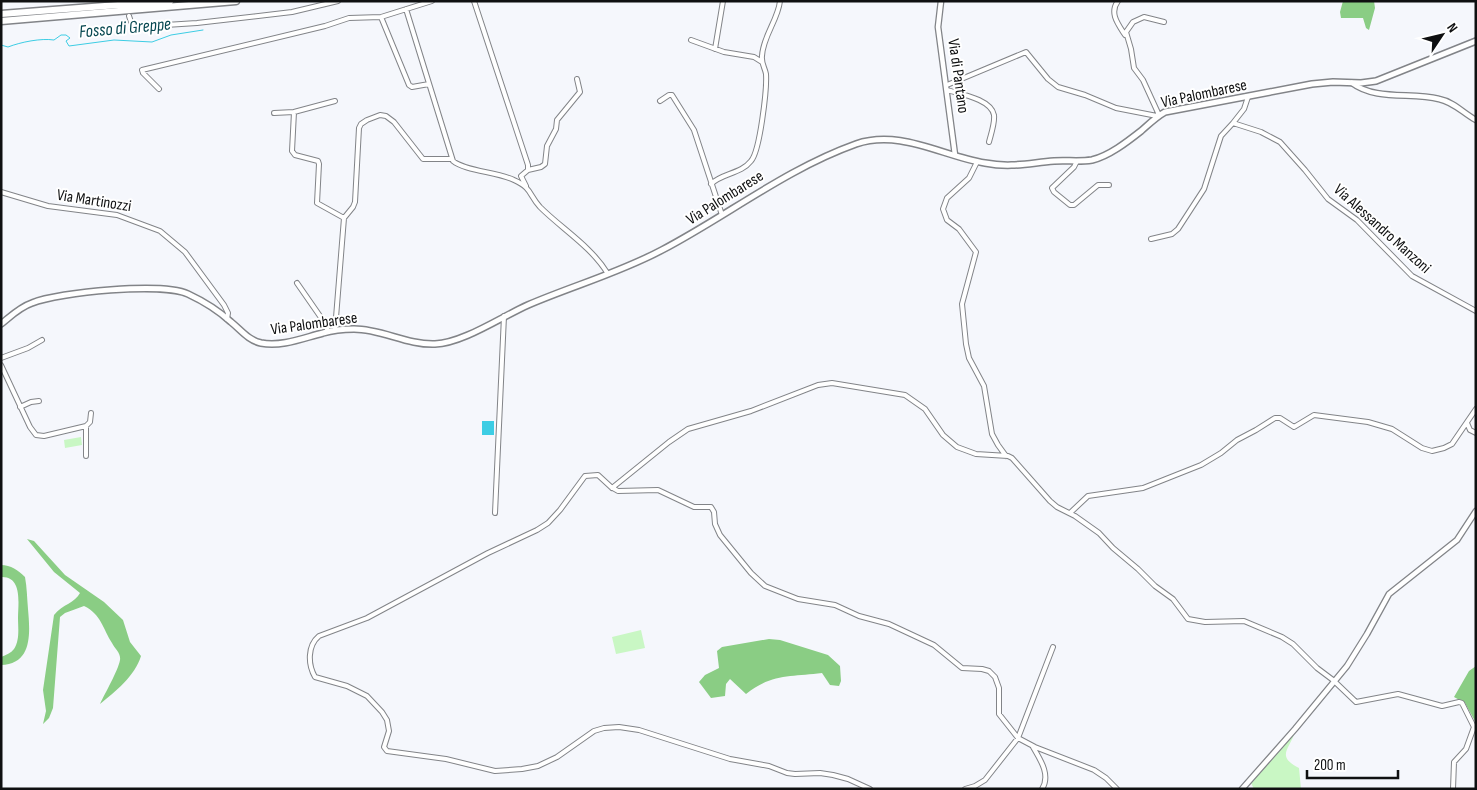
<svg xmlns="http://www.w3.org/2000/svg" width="1477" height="790" font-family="'Sofia Sans Condensed',sans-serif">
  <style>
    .green { fill: #c9f7c4 }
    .forest { fill: #8acd84 }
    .water { fill: #3dcde4 }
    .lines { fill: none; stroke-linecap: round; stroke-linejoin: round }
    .stream { stroke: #3dcde4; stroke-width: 1 }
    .minor-casing { stroke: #828488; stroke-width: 6 }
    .tertiary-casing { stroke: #828488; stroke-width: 7 }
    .secondary-casing { stroke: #828488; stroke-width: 8 }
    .motorway-casing { stroke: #828488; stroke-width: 9 }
    .minor { stroke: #fff; stroke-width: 4 }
    .tertiary { stroke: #fff; stroke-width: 4.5 }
    .secondary { stroke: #fff; stroke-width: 5 }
    .motorway { stroke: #fff; stroke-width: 6 }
    .labels { text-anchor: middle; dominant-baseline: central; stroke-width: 4; stroke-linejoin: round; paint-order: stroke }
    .street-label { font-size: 16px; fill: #0f1011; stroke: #fff }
    .water-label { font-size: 18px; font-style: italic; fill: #084851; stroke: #fff }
  </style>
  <rect width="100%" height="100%" fill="#f5f7fc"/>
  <path class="green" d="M81,437l1,8 -17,3 -1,-8z
    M641,630l4,18 -29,6 -4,-17z
    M1295,732c-6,18 -19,24 4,36l2,21h-47l-4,-8z"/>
  <path class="forest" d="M1343,1h31l1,7 -6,22 -3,-2 -3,-10h-22l-1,-6z
    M27,539l7,2 31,34 39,27 19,18 7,22 11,14c-6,20 -26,36 -41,48 5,-11 18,-33 20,-44 1,-7 -5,-11 -8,-17 -9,-14 -11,-29 -28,-37l-19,7 -5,4 -7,91 -4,10 -6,6 3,-13 -3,-21 11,-75c9,-11 21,-12 26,-22l-26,-21z
    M1,565c10,0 17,5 24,12 2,11 2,21 3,32 2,23 5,55 -27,56v-8c5,-2 10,-4 13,-8 6,-9 4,-22 4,-31 0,-14 5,-42 -17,-41z
    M769,639l11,1 48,15 12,11 1,15 -2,5 -9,-1 -8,-12c-30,4 -50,0 -76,21l-16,-15 -4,5 -1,12 -14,2 -12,-16 6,-7 14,-7 -2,-17 5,-4z
    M1476,666v57l-11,-20 -11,-6 15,-26z"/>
  <path class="water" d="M482,421h12v14h-12z"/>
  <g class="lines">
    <path class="stream" d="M1,45l7,2c13,-5 33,-9 46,-7l7,-5h5l4,3 -4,3 3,5 45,-6 38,2 19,-7 32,-5"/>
    <g class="minor-casing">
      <path id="minor" d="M474,1l54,164v5l-7,6 5,10
        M1118,1c-9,12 0,23 7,34
        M406,9l47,152c12,10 45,11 61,19 18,8 15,15 26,27 22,22 51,39 68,67
        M129,16l2,6 4,3 15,1 47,-3 95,-11 46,-11
        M381,17l28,68 3,2 17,-3
        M691,40l33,12 30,5 8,5
        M715,49l8,-48
        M947,85l79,-33 22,27 10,8 27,8 31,13 41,8
        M159,89l-16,-16 -1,-3 183,-44 24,-8 32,-1 51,-16
        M947,90c13,4 44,9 47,25 1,8 -3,19 -5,27
        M1248,97l-4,12 -11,14 28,9 19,10 25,28 23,29 29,21 55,56 64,35
        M335,101l-41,11 -2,39 3,4 23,6 1,3 -2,39 27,15 9,-11 2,-5 4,-74 2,-4 6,-4 13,-5 6,1 8,6 29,37h29
        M660,101l9,-6h3l22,35 28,85
        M274,113l20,-1
        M1159,115l-16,-35 -9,-12 -3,-19 -5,-17 7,-10 11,-5 20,5
        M1077,161l-3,6 -22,21 2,4 16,13h4l24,-20h11
        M977,162l-8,16 -22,20 -4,11 4,11 12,9 17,23 -14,52 4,40 3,14 15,28 8,48 6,11 8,11
        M528,170l13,-3 4,-3 2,-18 9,-17 1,-9 23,-28 -3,-13
        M711,184c11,-11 30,-10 40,-23 9,-10 16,-72 15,-87 -1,-6 -5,-11 -4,-18 1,-20 16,-36 18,-55
        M1,192l47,14 69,9 43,16 25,21 39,53 4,8 -1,6
        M1151,239l21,-5 6,-5 26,-40 17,-53 12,-13
        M297,283l25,36 6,12
        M335,330l9,-112
        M1,358l27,-10 14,-8
        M1,365l29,62 6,8 8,1 42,-10 4,-4 1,-9
        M20,407l11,-5 8,-1
        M1467,423l3,7 6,3
        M86,456v-30
        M612,488l57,-46 19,-13 63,-18 67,-26 14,-2 73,12 20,14 18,26 14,12 19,7 32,2 4,2 38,43 7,6 18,9 24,17 14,15 25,21 17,17 18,13 15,20 17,3 39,-1 38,16 11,7 24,24 16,12 23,22 42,-8 44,12 17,-4 3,1 12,24 -8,22 -12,13 -1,27
        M495,513l9,-197
        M1070,513l18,-17 55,-8 58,-23 20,-12 16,-13 19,-10 19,-12h5l14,9 20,-12 54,7 24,7 30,19 10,3 12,-3 8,-4 24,-35
        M1033,747c7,12 18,28 9,42
        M870,789l-22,-10 -15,-4 -13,-2 -25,1 -8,-1 -18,-7 -39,-7 -91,-29 -20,-3 -15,1 -10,3 -37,26 -19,9 -16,3 -27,2 -49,-12 -59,-8 -3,-4 5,-16 -2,-11 -5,-8 -15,-16 -20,-10 -32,-9c-7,-12 -8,-31 4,-41l48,-18 121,-65 49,-23 11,-7 12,-13 25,-34 13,-1 13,12 7,4 40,-1 36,17h17l3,5 1,12 5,11 31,38 14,13 33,13 37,6 24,11 30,8 45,21 28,23 20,1 7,2 6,6 4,11v26l19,24 17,9 59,23 12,8 11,11
        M965,789l10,-3 10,-6 33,-42 35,-91"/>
    </g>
    <g class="tertiary-casing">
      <path id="tertiary" d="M941,1l-3,26 17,128
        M1352,83c24,18 59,9 87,16 15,3 24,14 37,21
        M1242,789l53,-60 52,-63 20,-32 22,-40 68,-54 19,-29"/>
    </g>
    <g class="secondary-casing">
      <path id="secondary" d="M1,324c10,-8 19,-17 31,-21 27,-11 131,-21 156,-9 15,7 31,17 43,28 10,8 17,18 30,21 21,4 42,-5 62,-10 10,-3 21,-4 31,-4 28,0 53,16 81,15 28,-1 66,-27 93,-39 44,-19 91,-32 134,-55 65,-34 124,-81 194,-106 44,-15 86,12 129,19 26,5 44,0 69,-2 12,-1 25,1 38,-1 17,-4 35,-18 49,-29 8,-7 15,-14 24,-19l147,-28 21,-2 28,1 15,-2 100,-40"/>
    </g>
    <g class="motorway-casing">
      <path id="motorway" d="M1,14l169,-13
        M1,21l235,-20"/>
    </g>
    <use href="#minor" class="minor"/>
    <use href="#tertiary" class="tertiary"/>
    <use href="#secondary" class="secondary"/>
    <use href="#motorway" class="motorway"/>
  </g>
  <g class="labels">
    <g class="street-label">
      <text transform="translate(958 76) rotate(82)">Via di Pantano</text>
      <text transform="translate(1204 94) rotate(-12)">Via Palombarese</text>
      <text transform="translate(725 198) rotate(-32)">Via Palombarese</text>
      <text transform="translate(94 201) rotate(9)">Via Martinozzi</text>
      <text transform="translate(1382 229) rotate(42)">Via Alessandro Manzoni</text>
      <text transform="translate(314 324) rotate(-8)">Via Palombarese</text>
    </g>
    <g class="water-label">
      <text transform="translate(125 28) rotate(-5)">Fosso di Greppe</text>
    </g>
  </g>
  <rect width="1477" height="790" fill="none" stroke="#0f1011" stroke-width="5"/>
  <g transform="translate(1442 35) rotate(55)" stroke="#ffffff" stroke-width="4" paint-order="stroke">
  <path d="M0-4L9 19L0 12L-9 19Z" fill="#0f1011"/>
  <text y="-8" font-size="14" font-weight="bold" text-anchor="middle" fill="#0f1011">N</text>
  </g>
  <path d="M1307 770v8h91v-8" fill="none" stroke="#0f1011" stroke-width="2.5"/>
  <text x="1314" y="770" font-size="15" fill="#0f1011" stroke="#ffffff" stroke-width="4" paint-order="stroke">200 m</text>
</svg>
